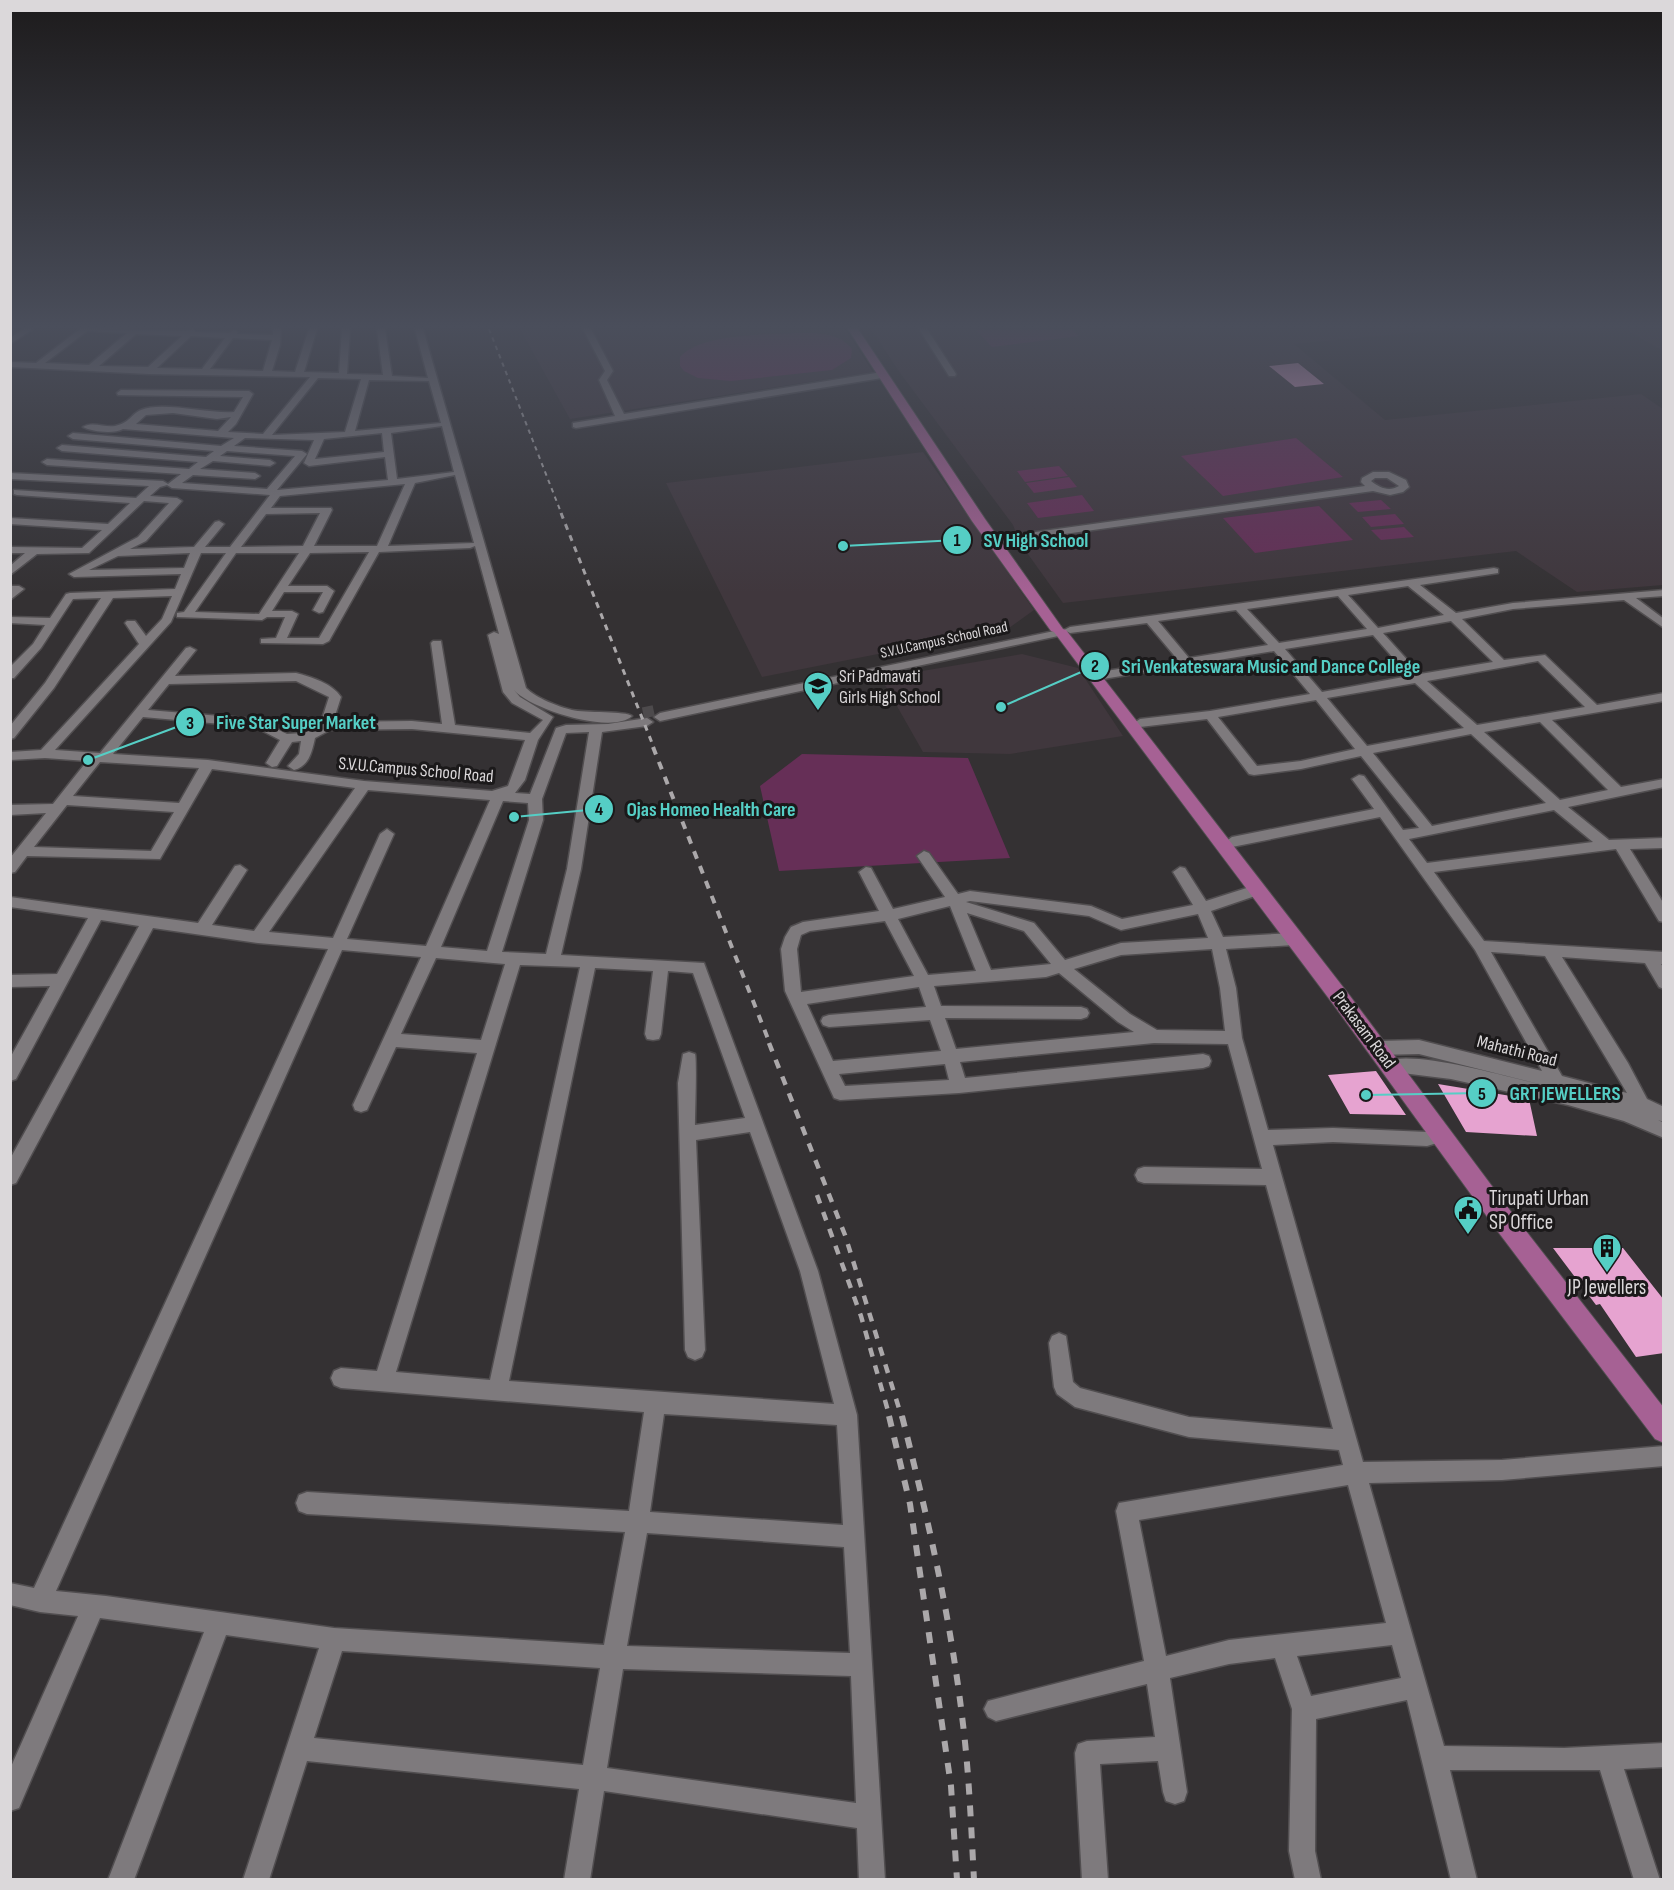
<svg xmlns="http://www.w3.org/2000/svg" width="1674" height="1890" font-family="'Sofia Sans Condensed',sans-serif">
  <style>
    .built { fill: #40373d }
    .green { fill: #662f57 }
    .building { fill: #e6a3d0 }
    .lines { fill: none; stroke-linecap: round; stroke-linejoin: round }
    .minor-tunnel { stroke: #4d4a4c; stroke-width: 11; stroke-dasharray: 11 6; stroke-linecap: butt }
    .minor-casing { stroke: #514e50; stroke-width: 3 }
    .major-casing { stroke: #514e50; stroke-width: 2 }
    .minor { fill: #7e7a7d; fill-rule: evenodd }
    .major { fill: #a66194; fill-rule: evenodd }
    .rail-far4 { stroke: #aba8aa; stroke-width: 2; stroke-dasharray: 4.5 4.5; stroke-linecap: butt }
    .rail-far3 { stroke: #aba8aa; stroke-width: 3; stroke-dasharray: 6 6; stroke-linecap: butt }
    .rail-far2 { stroke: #aba8aa; stroke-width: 4; stroke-dasharray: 8 8; stroke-linecap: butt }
    .rail-far1 { stroke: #aba8aa; stroke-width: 4.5; stroke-dasharray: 9 9; stroke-linecap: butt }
    .rail { stroke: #aba8aa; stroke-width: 6; stroke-dasharray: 11 11; stroke-linecap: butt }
    .labels { text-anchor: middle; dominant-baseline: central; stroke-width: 6; stroke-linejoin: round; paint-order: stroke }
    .far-street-label { font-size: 15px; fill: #dbd8da; stroke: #1b191a }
    .poi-label { font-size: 18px; fill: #dbd8da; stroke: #1b191a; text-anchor: start }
    .street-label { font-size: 18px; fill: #dbd8da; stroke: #1b191a }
    .near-poi-label { font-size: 21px; fill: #dbd8da; stroke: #1b191a; text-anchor: start }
    .leader { fill: none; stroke: #55cec5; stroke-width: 2 }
    .callout-dot { fill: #55cec5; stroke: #1b191a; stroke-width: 2 }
    .mark-label { font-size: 18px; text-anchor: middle; font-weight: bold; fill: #111 }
    .callout-label { font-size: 20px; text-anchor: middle; font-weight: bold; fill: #55cec5; stroke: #1b191a; stroke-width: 6; stroke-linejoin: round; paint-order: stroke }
  </style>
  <rect width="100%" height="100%" fill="#343133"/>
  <path class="built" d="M520,329h325l28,43 -303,47z
    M871,329h582l-159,15 91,76 256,-26 22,15v176l-86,7 -61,-41 -453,52 -43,-60 -7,-18 -115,-155z
    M1625,329h38v22z
    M923,452l111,158 -25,18 -247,49 -96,-194z
    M1022,654l56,14 45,68 -113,18 -87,-2 -42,-74z"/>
  <path class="green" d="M975,329h96l8,7 -87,11z
    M797,333c18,0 42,-1 55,16l-1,9 -19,12 -101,11 -33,-3 -14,-7 -4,-5v-9c21,-24 86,-22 117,-24z
    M1296,438l47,39 -120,19 -42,-40z
    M1059,466l9,10 -43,6 -8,-11z
    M1069,477l8,10 -43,6 -8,-10z
    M1082,495l12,16 -56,7 -11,-15z
    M1381,500l10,9 -33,3 -9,-9z
    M1319,506l34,34 -98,13 -32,-35z
    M1395,514l9,10 -33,3 -9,-10z
    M1404,527l10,10 -33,3 -10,-10z
    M802,754l166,4 42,100 -231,13 -19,-85z"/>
  <path class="building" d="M1298,363l26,21 -29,3 -26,-21z
    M1376,1071l30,44 -56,-1 -22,-39z
    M1438,1084l91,15 8,37 -71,-4z
    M1553,1248h70l41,52v53l-28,4 -36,-53 -4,1z"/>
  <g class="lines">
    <path class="minor-tunnel" d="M643,713l14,-3"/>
    <g class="minor-casing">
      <path id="minor" d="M24,329h9l-23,15v-6z
        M80,329l107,2 6,-2 2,3 34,1 5,-3 4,2 -1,2 36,1v-6h8l-1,16 -8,26 23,1 14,-43h8l-13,43 35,1 3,-44h8l-3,45 36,1 -6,-46h8l7,47 36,2 -13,-49h8l103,359c10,10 33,19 46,22 12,3 55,1 60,6 -20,19 -102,-7 -118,-26l6,7 33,20 -15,23 -13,40 -10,13 15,1 26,-66 10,-3 42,-1 39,-6 6,4 -6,4 -45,6 -21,137 -20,86 143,8 114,308 39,144 28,465h-26l-2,-52 -253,-37 -14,89h-26l15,-91 -272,-28 -38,119h-26l76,-232 -93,-13 -92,245h-26l96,-248 -104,-14 -81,190 -9,3v-42l68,-153 -38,-4 -30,-7v-22l24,5 294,-639 -70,-6 -105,-15 -137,255 -6,2v-26l129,-233 -38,-6 -85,159 -6,2v-23l40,-72 -40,1v-12l47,-1 31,-56 -78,-11v-10l188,26 37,-57 5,-1 7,5 -35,55 42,6 101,-143 -143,-19 -52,90 -133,-3 -12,16 -5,1v-15l36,-45 -36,2v-10l43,-1 34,-43 -42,-3 -35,2v-8l31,-2 98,-106 -14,-21 2,-2h8l11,15 16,-17 10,-23 -59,2 -59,90 -40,50 -4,1v-13l35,-43 56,-85 -28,1 -32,49 -27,30h-4v-11l23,-23 12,-19 -35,-2v-6l40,1 16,-24 4,-1 105,-4 6,-15 -107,3 -5,-3 69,-37 31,-34 -25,-2 -55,52 -52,1 -27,21v-9l15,-13h-15v-6l72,1 20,-18 -92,-6v-6l98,6 22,-21 -113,-8 -3,-1v-4l122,8 13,-12 -139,-7v-6l153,8 5,3 13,-10 -134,-9 -5,-3 5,-3 142,10 9,-7 -136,-11 -5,-3 5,-3 144,12 8,-6 -141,-12 -5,-3 5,-3 148,13 13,-8 -111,-9c-8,5 -31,3 -40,-2 10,-6 22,1 32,-1 15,-3 16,-12 26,-16 21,-9 67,4 93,2l9,-15 -125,-2 -1,-2 4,-3 128,1 4,3 -17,30 -8,8 35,2 47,-57 -161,-3 -139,-7v-5l26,1zM87,331l40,2 -38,32 -44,-2zM136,334l46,2 -34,31 -49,-1zM191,336l34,2 -23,31 -45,-1zM233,338l39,2 -9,31 -53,-2zM318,378l43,1 -16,53 -73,3zM369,380l60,1 12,42 -86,8zM173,413l44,6 14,-2 -13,14 -82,-7 10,-9zM442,426l12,46 -57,7 -6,-46zM382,433l2,19 -69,7 9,-20zM245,438l69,2 -10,23 5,3 76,-9 3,23 -111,10 30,-36 -5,-3 -68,-5zM227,451l68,5 -28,33 -85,-6 11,-8 62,4 5,-3 -5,-3 -55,-4 13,-8 57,5 5,-3 -5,-3 -50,-4zM455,475l19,68 -86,3 27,-63zM405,484l-28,62h-63l18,-36 -1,-2h-60l9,-12zM167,485l5,3 98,7 -40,52h-25l19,-23 -5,-3 -4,1 -21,25 -64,2 16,-8 36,-40 -5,-3 -27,-2 10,-9zM320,513l-17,33 -62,1 25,-33zM475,546l24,88 -5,-2 -6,3 15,57 9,11 31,17 -13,13 -75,-8 -14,-84h-8l-2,2 11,81 -30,-3 -79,1 8,-25c-9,-14 -30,-20 -45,-24l-121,3 21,-26 -6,-3 -4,1 -86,105 -45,-3 116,-128 30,-69h25l-42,59 -7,1v4l85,3 5,-3h18l-9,21 -15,1v4l62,1 6,-3 50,-89 91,-4zM369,552l-50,86h-32l11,-24 -6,-3h-20l12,-19h39l-10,18 6,3 4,-1 11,-21 -7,-5h-39l22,-33zM190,553l-6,15 -95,2 29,-14zM236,553h63l-40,61 -64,-2zM296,681l33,16 -10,31 -16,5 -16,1 -31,-15 -108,-9 21,-26zM143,717l112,10 25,13 -14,23 6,4 5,-1 15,-24 9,-1 -2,13 -11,12 6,4c15,-4 18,-18 21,-32l15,-8 82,-1 113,11 -17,46 -16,5 -128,-10 -156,-21 -95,-6zM589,732l-22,137 -21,85 -44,-2 41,-132 -1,-21 24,-66zM100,762l99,6 -20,35 -106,-7zM368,790l122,10 -64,146 -79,-7 47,-105 -7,-5 -7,5 -47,104 -64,-6zM503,801l25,2 1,17 -42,131 -46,-4zM67,805l107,7 -23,39 -117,-4zM342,950l79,7 -68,148 2,5 6,2 6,-2 29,-63 81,6 -100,318 -36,-3 -7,3 -3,7 3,7 7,3 303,24 -15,99 -322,-19 -8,3 -3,8 3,8 8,3 318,18 -21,113 -270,-17 -228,-32 -50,-5zM436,958l69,6 -24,76 -80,-6zM520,965l60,2 -90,413 -94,-8zM595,968l58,3 -8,63 2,5 6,1 6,-1 2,-5 7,-63 25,2 52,145 -50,7c0,-11 2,-66 0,-71l-6,-2 -6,2 -5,29 7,267 3,7 7,3 7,-3 3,-7 -9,-210 54,-8 50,139 34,133 -325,-23zM664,1414l173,11 6,100 -193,-13zM647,1533l197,14 6,106 -223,-7zM342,1651l258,17 -17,97 -269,-27zM623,1669l228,7 5,127 -249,-35z
        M583,329h8l22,42 -6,9 17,34 258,-42 4,3 -4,3 -306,50 -3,-1v-4l42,-7 -16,-36 6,-9z
        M919,329h8l29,45 -1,2h-6z
        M1373,472h16l17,8 3,7 -6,5 -13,3 -17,-4 -380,53 -5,-3 5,-3 372,-52 -4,-4 1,-4zM1375,478h12l12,8c-10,6 -19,2 -28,-5z
        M1494,568l4,1v4l-78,12 36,28 57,-10 151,-13v6l-28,2 28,21v9l-40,-28 -111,9 -51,10 42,41 41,-5 52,50 67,-12v8l-112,19 69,67 43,-8v8l-96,20 41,33 55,-2v10l-34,1 34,55v18l-5,-1 -43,-72 -182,23 50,69 180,11v12h-3l3,4v21l-5,-2 -14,-24 -83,-6 66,106 19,36 17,8v15l-6,-2 6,3v15l-40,-17 -56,-16 -117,-26 -65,-8 -2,-5 2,-5c33,-11 124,17 161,25l-128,-32 -41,1 -6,-2 -2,-5 2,-5 6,-2 41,-1 123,31 -67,-121 -95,-133 -148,30 -7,-5 7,-5 142,-28 -22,-30 7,-4 5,1 39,54 16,-2 -58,-72 -60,13 -47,6 -5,-1 -42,-55 -67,8 -6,-4 6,-4 70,-8 100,-17 -36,-43 -171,28 -6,-4 2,-3 79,-12 -31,-37 -77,10 -6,-3 6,-3zM1408,586l36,29 -66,13 -30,-33zM1338,596l29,33 -88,14 -32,-34zM1236,610l32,35 -79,13 -31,-37zM1451,621l42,41 -73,12 -37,-41zM1373,635l36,41 -87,16 -37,-43zM1538,661l47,46 -108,18 -50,-44zM1415,683l49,45 -97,18 -40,-48zM1316,700l39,49 -54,12 -44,5 -39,-49zM1540,722l68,68 -48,10 -76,-68zM1471,734l75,69 -114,23 -59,-73zM1554,810l39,32 -166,21 -18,-24zM1491,952l54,4 82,137 -65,-17z
        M10,586h9l5,3 -14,11z
        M1059,630l4,1v4l-403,86 -6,-4 6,-4z
        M924,851l5,2 29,41 12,-3 121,15 31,13 71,-14 -20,-33 7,-5 5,1 21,33 50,-16 5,1 2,4 -2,4 -50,17 12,26 71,-4 5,2 2,4 -2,4 -5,2 -68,4 10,39 6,50 26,92 65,-2 94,4 14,-4 6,2 3,5 -3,5 -20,6 -94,-4 -60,3 90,317 139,-2 162,-14v20l-162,14 -133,3 75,263 120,2 100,-5v24l-40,2 36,111h-26l-34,-110h-150l27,110h-26l-44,-180 -91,19 -1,132 6,29h-26l-6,-29 3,-142 -17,-51 -46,6 -59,14 17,114 -3,9 -9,3 -9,-3 -3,-9 -5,-31 -58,3 8,116h-26l-7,-127 3,-9 9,-3 68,-4 -8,-53 -151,37 -8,-4 -4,-8 4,-8 156,-40 -28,-150 3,-8 224,-38 -4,-15 -150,-13 -114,-30 -18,-13 -3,-7 -5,-44 3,-7 7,-3 7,3 7,46 7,6 109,29 144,12 -67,-244 -122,-2 -6,-2 -3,-6 3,-6 6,-2 118,2 -34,-125 -74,-1 -194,19 5,16 238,-24 6,2 2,5 -2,5 -6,2 -244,25 -119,7 -6,-2 -49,-107 -4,-42 4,-12 6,-10 12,-5 76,-11 -20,-39 7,-5 5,1 22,41 52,-12 -28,-41zM970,901l119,15 32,14 77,-16 10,24 -87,5 -56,17 -31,-37 -68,-21zM950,906l26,65 -48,4 -30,-56zM967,913l57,18 27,33 -60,6zM885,921l29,55 -113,16 -4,-43 4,-14 9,-4zM1212,949l8,39 5,43 -68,-1 -27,-16 -56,-45 47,-14zM1059,973l59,49 16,10 -178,17 -11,-31 136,1 6,-2 2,-4 -2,-4 -6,-2 -140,-1 -7,-20 112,-9zM919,987l7,20 -97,8 -6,2 -2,4 2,4 6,2 101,-7 11,31 -108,10 -26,-57zM945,1064l4,16 -104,6 -6,-12zM1348,1485l38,138 -157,17 -63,16 -27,-136zM1392,1645l9,33 -90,18 -14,-40z"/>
    </g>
    <g class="major-casing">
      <path id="major" d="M848,329h10l127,190 78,110 3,1 284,366 165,221 149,191v35l-9,-4 -156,-206 -163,-225 -282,-376 -3,-1 -79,-110z"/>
    </g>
    <use href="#minor" class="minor"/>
    <use href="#major" class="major"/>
    <path class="rail-far4" d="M489,329l73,186"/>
    <path class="rail-far3" d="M561,513l93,235"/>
    <path class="rail-far2" d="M653,747l117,297"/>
    <path class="rail-far1" d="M769,1043l76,192 57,183
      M817,1195l44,121 29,102"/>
    <path class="rail" d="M889,1416l21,88 41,282 6,94
      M902,1416c25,99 48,199 60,300 7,54 9,109 12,164"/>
  </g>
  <linearGradient id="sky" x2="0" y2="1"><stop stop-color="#1d1b1c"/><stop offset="0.55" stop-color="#4a4e5b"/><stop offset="1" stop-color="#4a4e5b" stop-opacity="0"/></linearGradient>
  <rect width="1674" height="593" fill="url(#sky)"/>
  <defs>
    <g id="school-pin" transform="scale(1.5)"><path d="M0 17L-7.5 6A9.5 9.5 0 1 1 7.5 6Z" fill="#55cec5" stroke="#1b191a"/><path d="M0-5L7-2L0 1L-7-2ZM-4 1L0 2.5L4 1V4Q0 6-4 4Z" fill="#111"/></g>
    <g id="civic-pin" transform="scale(1.5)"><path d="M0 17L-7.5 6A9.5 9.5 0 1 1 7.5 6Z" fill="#55cec5" stroke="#1b191a"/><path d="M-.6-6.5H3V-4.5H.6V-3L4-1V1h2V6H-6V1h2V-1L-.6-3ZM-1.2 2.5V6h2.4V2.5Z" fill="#111"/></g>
    <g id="building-pin" transform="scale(1.5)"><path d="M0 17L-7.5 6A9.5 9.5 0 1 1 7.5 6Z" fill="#55cec5" stroke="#1b191a"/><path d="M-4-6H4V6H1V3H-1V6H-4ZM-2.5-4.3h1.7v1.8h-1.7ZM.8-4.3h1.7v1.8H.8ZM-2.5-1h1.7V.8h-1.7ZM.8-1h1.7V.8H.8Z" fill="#111"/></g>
  </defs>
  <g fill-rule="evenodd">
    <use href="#school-pin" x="818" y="686"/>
    <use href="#civic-pin" x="1468" y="1210"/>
    <use href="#building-pin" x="1607" y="1248"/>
  </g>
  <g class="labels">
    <g class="far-street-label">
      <text transform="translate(944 640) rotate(-12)">S.V.U.Campus School Road</text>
    </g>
    <g class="poi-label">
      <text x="839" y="676">Sri Padmavati<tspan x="839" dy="21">Girls High School</tspan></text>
    </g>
    <g class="street-label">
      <text transform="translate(416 770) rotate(5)">S.V.U.Campus School Road</text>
      <text transform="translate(1364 1030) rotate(53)">Prakasam Road</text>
      <text transform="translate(1517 1051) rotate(14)">Mahathi Road</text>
    </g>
    <g class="near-poi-label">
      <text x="1489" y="1198">Tirupati Urban<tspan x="1489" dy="24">SP Office</tspan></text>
      <text x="1607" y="1287" text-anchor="middle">JP Jewellers</text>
    </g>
  </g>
  <path class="leader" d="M843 546L957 540M1001 707L1095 666M88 760L190 722M514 817L599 809M1366 1095L1482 1093"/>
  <g class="callout-dot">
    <circle cx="843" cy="546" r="6"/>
    <circle cx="1001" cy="707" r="6"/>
    <circle cx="88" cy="760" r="6"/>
    <circle cx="514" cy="817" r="6"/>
    <circle cx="1366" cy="1095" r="6"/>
    <circle cx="957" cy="540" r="15"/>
    <circle cx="1095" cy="666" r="15"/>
    <circle cx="190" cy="722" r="15"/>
    <circle cx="599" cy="809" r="15"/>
    <circle cx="1482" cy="1093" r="15"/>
  </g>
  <g class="mark-label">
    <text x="957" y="546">1</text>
    <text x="1095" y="672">2</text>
    <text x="190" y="729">3</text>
    <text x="599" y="815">4</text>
    <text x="1482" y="1100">5</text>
  </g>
  <g class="callout-label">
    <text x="1036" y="547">SV High School</text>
    <text x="1271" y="673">Sri Venkateswara Music and Dance College</text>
    <text x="296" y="729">Five Star Super Market</text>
    <text x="711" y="816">Ojas Homeo Health Care</text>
    <text x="1565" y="1100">GRT JEWELLERS</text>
  </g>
  <rect width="1674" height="1890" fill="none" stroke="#dbd8da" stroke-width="24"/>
</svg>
